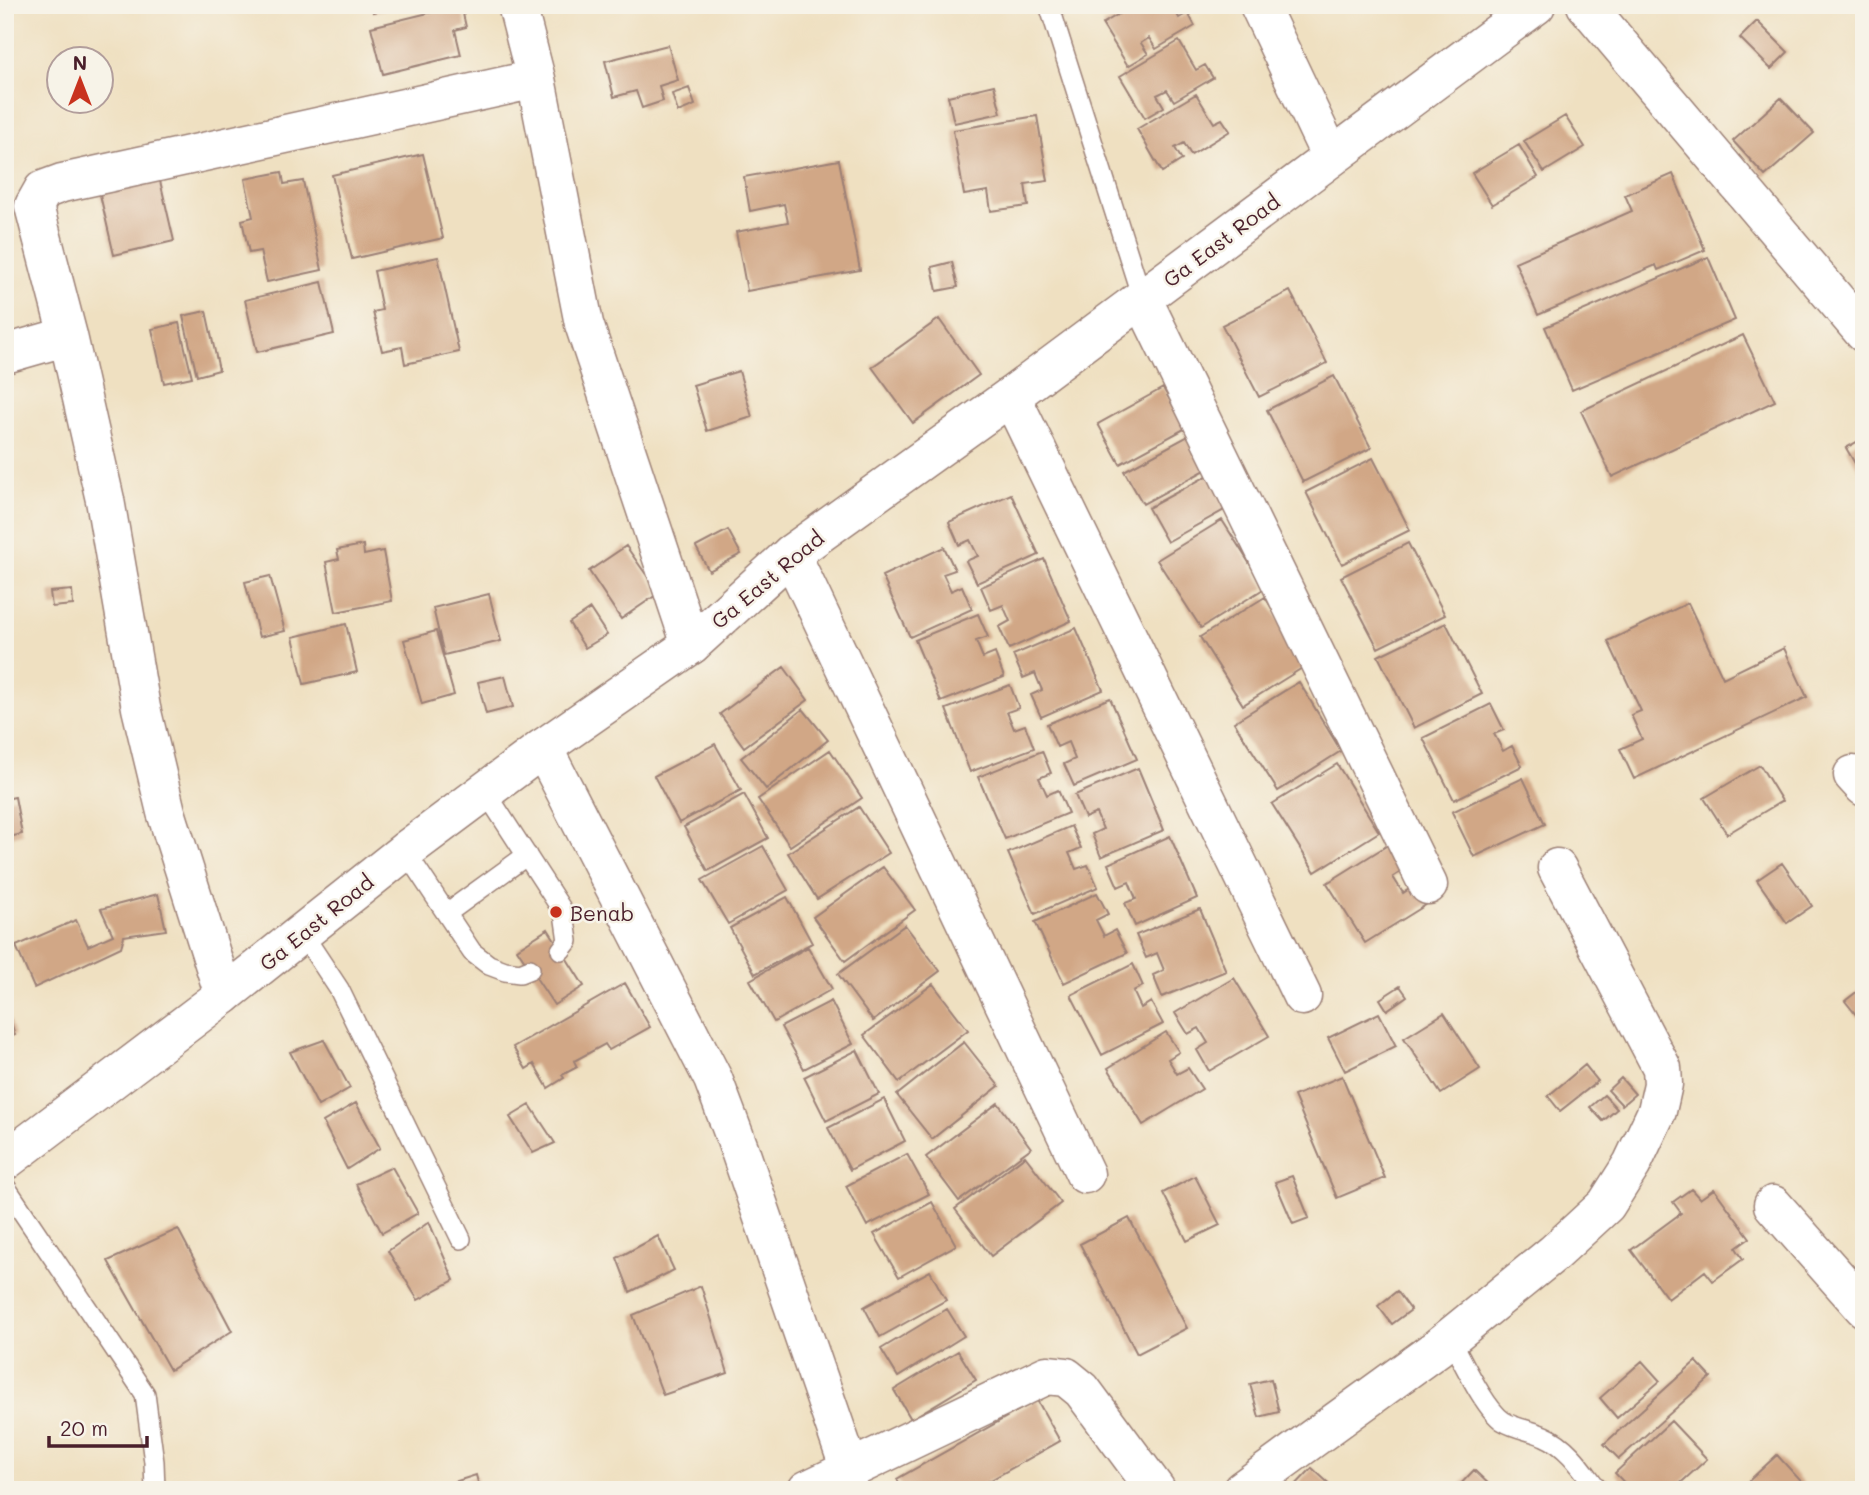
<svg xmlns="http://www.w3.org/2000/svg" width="1869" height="1495" font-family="Mali,sans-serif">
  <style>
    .building { fill: #d1a786 }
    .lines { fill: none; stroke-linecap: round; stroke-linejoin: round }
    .lane-casing { stroke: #9c8076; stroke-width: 22 }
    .street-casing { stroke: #9c8076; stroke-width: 41 }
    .secondary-casing { stroke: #9c8076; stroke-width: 41 }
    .lane { stroke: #fff; stroke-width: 19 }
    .street { stroke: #fff; stroke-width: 38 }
    .secondary { stroke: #fff; stroke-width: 38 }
    .poi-dot { fill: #c8321e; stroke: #f7f3e8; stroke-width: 2.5 }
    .labels { text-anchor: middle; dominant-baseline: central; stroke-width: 5; stroke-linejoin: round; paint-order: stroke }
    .street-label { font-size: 21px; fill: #4a1f2b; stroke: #f7f3e8 }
    .poi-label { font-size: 21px; fill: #4a1f2b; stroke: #f7f3e8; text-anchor: start }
  </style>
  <rect width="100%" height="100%" fill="#f7f3e8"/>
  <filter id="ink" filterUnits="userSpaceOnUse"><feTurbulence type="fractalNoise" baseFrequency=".0143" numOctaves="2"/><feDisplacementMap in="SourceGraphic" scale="14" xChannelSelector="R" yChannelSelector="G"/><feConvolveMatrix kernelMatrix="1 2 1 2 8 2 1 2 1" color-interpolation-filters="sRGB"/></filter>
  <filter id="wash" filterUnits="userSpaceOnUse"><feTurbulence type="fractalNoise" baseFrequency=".00686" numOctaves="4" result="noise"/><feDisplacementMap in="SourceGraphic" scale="28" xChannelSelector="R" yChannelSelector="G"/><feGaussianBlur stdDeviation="1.57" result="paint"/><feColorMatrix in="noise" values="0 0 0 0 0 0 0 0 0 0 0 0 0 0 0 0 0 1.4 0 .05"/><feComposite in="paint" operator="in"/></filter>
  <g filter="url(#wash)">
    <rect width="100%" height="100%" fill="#efe0c1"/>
    <g id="blocks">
      <path class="building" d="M372,5h28v1l-27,6z
        M461,5l5,22 -11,3 6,25 -78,19 -12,-47z
        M1134,5h38l7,13 9,-5 7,13 -39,23 -7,-11 -8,5 7,11 -20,12 -26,-42z
        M1757,21l31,31 -17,17 -31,-31z
        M1179,41l17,29 9,-5 8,13 -39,23 -7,-11 -10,5 7,12 -19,11 -25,-42z
        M668,45l10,35 -19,6 4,15 -21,7 -6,-17 -22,6 -9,-36z
        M994,85l7,28 -47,10 -6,-27z
        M689,88l6,17 -17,7 -6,-18z
        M1196,94l18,29 8,-4 8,12 -39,24 -7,-12 -9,5 7,12 -20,12 -25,-43z
        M1781,98l33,35 -49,43 -32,-35z
        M1037,116l11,65 -23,3 3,22 -37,5 -3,-20 -24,4 -11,-65z
        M1565,116l20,31 -41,25 -20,-31z
        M1519,145l19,32 -46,28 -20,-32z
        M423,154l20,84 -91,21 -20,-84z
        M839,160l21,110 -113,21 -11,-59 52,-10 -4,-18 -34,7 -6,-34z
        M158,172l16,69 -60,14 -16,-69z
        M282,172l2,12 19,-3 19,89 -55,12 -7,-31 -11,2 -7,-33 11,-3 -8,-38z
        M1673,174l32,76 -47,20 -2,-5 -118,50 -23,-53 117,-51 -7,-16z
        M438,257l21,95 -54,12 -3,-17 -20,4 -9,-39 9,-2 -8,-39z
        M1708,257l27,63 -163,70 -27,-63z
        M952,262l6,25 -21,4 -5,-24z
        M322,282l12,52 -77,18 -12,-52z
        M1290,291l37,72 -68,34 -37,-72z
        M206,311l13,59 -22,6 -14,-60z
        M939,319l40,56 -66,48 -41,-56z
        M179,323l13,54 -28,6 -12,-54z
        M1743,335l32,66 -163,76 -31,-66z
        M739,371l13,46 -45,14 -14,-46z
        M1334,376l37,72 -68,34 -36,-72z
        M1163,388l23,40 -66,36 -22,-40z
        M1190,435l19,33 -66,36 -19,-33z
        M1864,438v41l-18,-31z
        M1373,458l37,72 -68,34 -36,-72z
        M1214,472l19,33 -66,37 -19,-34z
        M1011,494l28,61 -62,28 -11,-22 12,-5 -8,-16 -11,5 -10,-23z
        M1222,520l43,68 -64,40 -44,-68z
        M728,530l13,24 -32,17 -13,-24z
        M1408,543l37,72 -67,33 -37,-71z
        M363,545l1,10 19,-4 9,50 -56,11 -10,-50 13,-3 -2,-9z
        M626,546l33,47 -38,26 -32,-48z
        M944,547l11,23 -12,4 8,17 11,-5 10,23 -62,28 -28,-61z
        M1044,559l27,62 -62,28 -10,-22 11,-6 -7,-16 -12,5 -10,-23z
        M270,576l15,55 -26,6 -14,-55z
        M72,590l1,15 -21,2 -2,-15z
        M489,594l12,47 -57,14 -11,-47z
        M1265,597l42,68 -64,40 -43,-68z
        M1688,603l35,75 61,-30 23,49 -173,82 -14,-30 22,-10 -11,-24 10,-4 -33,-70z
        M590,609l17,26 -22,13 -16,-25z
        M978,614l10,23 -12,4 7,17 12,-5 9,24 -63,25 -26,-62z
        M1446,623l36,71 -68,34 -36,-72z
        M346,624l11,48 -53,12 -11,-47z
        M1076,628l27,62 -62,27 -10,-22 11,-5 -7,-17 -12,5 -10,-23z
        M436,631l18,64 -32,9 -18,-64z
        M784,667l24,33 -64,47 -24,-33z
        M505,676l8,31 -27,7 -8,-32z
        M1299,682l42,69 -63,40 -44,-69z
        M1010,685l9,23 -12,4 7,17 11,-4 9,23 -64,24 -24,-63z
        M1110,698l27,61 -63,27 -10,-22 11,-5 -7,-17 -11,5 -10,-23z
        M1491,704l13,26 -10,4 9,17 9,-5 10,20 -68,34 -31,-62z
        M803,709l25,31 -62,49 -25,-31z
        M715,744l26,46 -62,33 -25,-47z
        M830,750l32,48 -72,48 -32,-47z
        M1042,751l9,22 -12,5 8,17 11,-5 10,23 -63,26 -27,-62z
        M1337,764l42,68 -64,40 -43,-68z
        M1760,765l22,36 -55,33 -23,-36z
        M1138,768l26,62 -63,27 -9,-23 11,-5 -7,-16 -11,5 -10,-23z
        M1523,778l22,46 -71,33 -22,-45z
        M744,794l24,44 -60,33 -24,-44z
        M15,797l7,37 -17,4v-39z
        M859,807l30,46 -72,46 -29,-46z
        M1071,826l10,22 -12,5 7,16 12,-4 10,22 -63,27 -27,-61z
        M1170,836l27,62 -62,28 -10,-23 11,-4 -7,-17 -11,5 -10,-23z
        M1391,843l16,25 -14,9 10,16 14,-9 12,19 -64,40 -38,-60z
        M763,846l25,44 -60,34 -26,-44z
        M1782,863l30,43 -25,17 -30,-43z
        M883,867l32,43 -70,51 -32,-44z
        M1097,893l11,21 -12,6 8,16 11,-6 12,23 -63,30 -29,-61z
        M158,894l8,36 -42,6 -3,11 -87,41 -18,-42 60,-26 12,26 25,-11 -12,-26z
        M787,897l25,46 -57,31 -25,-46z
        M1200,909l26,62 -64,26 -9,-22 11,-5 -7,-17 -11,5 -10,-23z
        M905,925l35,46 -67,50 -35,-47z
        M548,929l36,57 -30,19 -37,-56z
        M808,947l24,42 -58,33 -24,-42z
        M1133,964l10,22 -10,5 8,17 10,-6 12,22 -61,31 -31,-60z
        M1234,978l35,58 -60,35 -12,-21 11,-7 -9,-15 -11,6 -13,-21z
        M625,983l25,44 -41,23 -4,-6 -31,17 3,6 -15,8 2,3 -16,10 -14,-24 -8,5 -13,-22z
        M933,984l35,46 -69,52 -35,-47z
        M1400,986l7,10 -20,14 -7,-11z
        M1864,986v33l-3,2 -16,-20z
        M831,1001l22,43 -49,25 -23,-42z
        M5,1003l10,32 -10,3z
        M1379,1013l17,33 -51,25 -17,-33z
        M1444,1013l36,56 -39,25 -37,-56z
        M1166,1032l13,20 -11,7 9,15 11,-6 14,21 -59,36 -35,-57z
        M324,1040l26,48 -32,18 -28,-54z
        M964,1042l35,44 -67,53 -35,-44z
        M857,1050l22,44 -53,27 -22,-44z
        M1585,1065l13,16 -38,30 -12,-15z
        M1342,1076l43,102 -48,20 -43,-102z
        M1621,1078l14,16 -13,11 -14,-15z
        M1604,1095l13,14 -14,12 -13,-14z
        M884,1099l21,42 -55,29 -22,-42z
        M356,1103l24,45 -33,21 -24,-47z
        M998,1103l33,45 -72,53 -33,-44z
        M530,1105l25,38 -22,10 -23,-36z
        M907,1154l22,40 -62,32 -21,-40z
        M1025,1156l36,47 -70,53 -36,-47z
        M392,1167l26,46 -36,20 -26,-49z
        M1195,1176l25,49 -33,16 -24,-48z
        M1292,1176l17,42 -16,6 -18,-42z
        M1691,1189l9,10 14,-10 36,49 -14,10 7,11 -30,22 -8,-10 -37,28 -37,-49 50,-37 -8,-11z
        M932,1202l24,43 -57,32 -25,-43z
        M1129,1218l58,110 -50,26 -57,-110z
        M429,1222l25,58 -36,20 -30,-49z
        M178,1229l54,102 -62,39 -62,-109z
        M658,1236l16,34 -44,22 -13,-34z
        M930,1271l16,29 -66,37 -16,-30z
        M701,1286l27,87 -65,22 -30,-80z
        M1397,1291l14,19 -19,14 -14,-18z
        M947,1309l17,27 -66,41 -17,-28z
        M958,1351l18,29 -65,39 -17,-29z
        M1642,1361l18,20 -43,37 -17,-20z
        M1696,1361l15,16 -92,82 -15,-15z
        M1271,1379l8,33 -20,5 -9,-33z
        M1037,1400l23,41 -87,49h-70l-6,-11z
        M1671,1421l36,38 -34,31h-42l-16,-17z
        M1777,1455l32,35h-70z
        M1312,1468l22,20 -43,2z
        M1474,1470l21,20h-40z
        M476,1475l4,15h-48v-1z"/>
    </g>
  </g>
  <g filter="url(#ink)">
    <use href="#blocks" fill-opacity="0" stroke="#9c8076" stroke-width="2"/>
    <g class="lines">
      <g class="lane-casing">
        <path id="lane" d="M1049,5l93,293
          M485,791l79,122 4,28 -7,9
          M405,851l67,101 17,13 16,6 15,2 10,-4
          M447,913l80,-58
          M302,933l37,56 122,250
          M5,1186l140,208 9,68 1,28
          M1450,1338c12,21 34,70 53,83 13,8 28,9 41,15 24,10 39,34 54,54"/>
      </g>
      <g class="street-casing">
        <path id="street" d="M517,5l19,74 48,245 107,321
          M1259,5l72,152
          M1586,5l278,328
          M1142,298l286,587
          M5,354l63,-18
          M1011,396l291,600
          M791,554l294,620
          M543,748l170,331 26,69 111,322
          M1853,775l11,12
          M224,995l-58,-183 -25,-104 -36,-208 -37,-164 -34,-130 9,-16 19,-7 474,-104
          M1773,1205l91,103
          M807,1490l240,-115 19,2 16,13 74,100
          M1242,1490l194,-141 118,-96 52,-48 26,-41 25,-53 6,-27 -1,-16 -105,-200"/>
      </g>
      <g class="secondary-casing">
        <path id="secondary" d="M5,1161l219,-166 181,-144 138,-103 148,-103 100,-91 220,-158 525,-391"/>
      </g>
      <use href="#lane" class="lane"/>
      <use href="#street" class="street"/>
      <use href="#secondary" class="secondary"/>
    </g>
  </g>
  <circle class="poi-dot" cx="556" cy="912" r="7"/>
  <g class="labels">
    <g class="street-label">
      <text transform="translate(1221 240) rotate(-37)">Ga East Road</text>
      <text transform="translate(767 579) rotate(-40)">Ga East Road</text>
      <text transform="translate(316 922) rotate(-39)">Ga East Road</text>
    </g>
    <g class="poi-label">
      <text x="570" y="912">Benab</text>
    </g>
  </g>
  <rect width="1869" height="1495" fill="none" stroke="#f7f3e8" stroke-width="28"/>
  <g transform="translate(80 80)"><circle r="33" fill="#f7f3e8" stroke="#b29e9c" stroke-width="2"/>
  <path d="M0-5L12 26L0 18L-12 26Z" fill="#c8321e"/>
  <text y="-10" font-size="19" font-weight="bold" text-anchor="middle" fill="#4a1f2b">N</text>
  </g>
  <path d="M49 1436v10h98v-10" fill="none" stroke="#4a1f2b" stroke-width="3.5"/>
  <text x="60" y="1436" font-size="21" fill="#4a1f2b" stroke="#f7f3e8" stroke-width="5" paint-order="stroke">20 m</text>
</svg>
